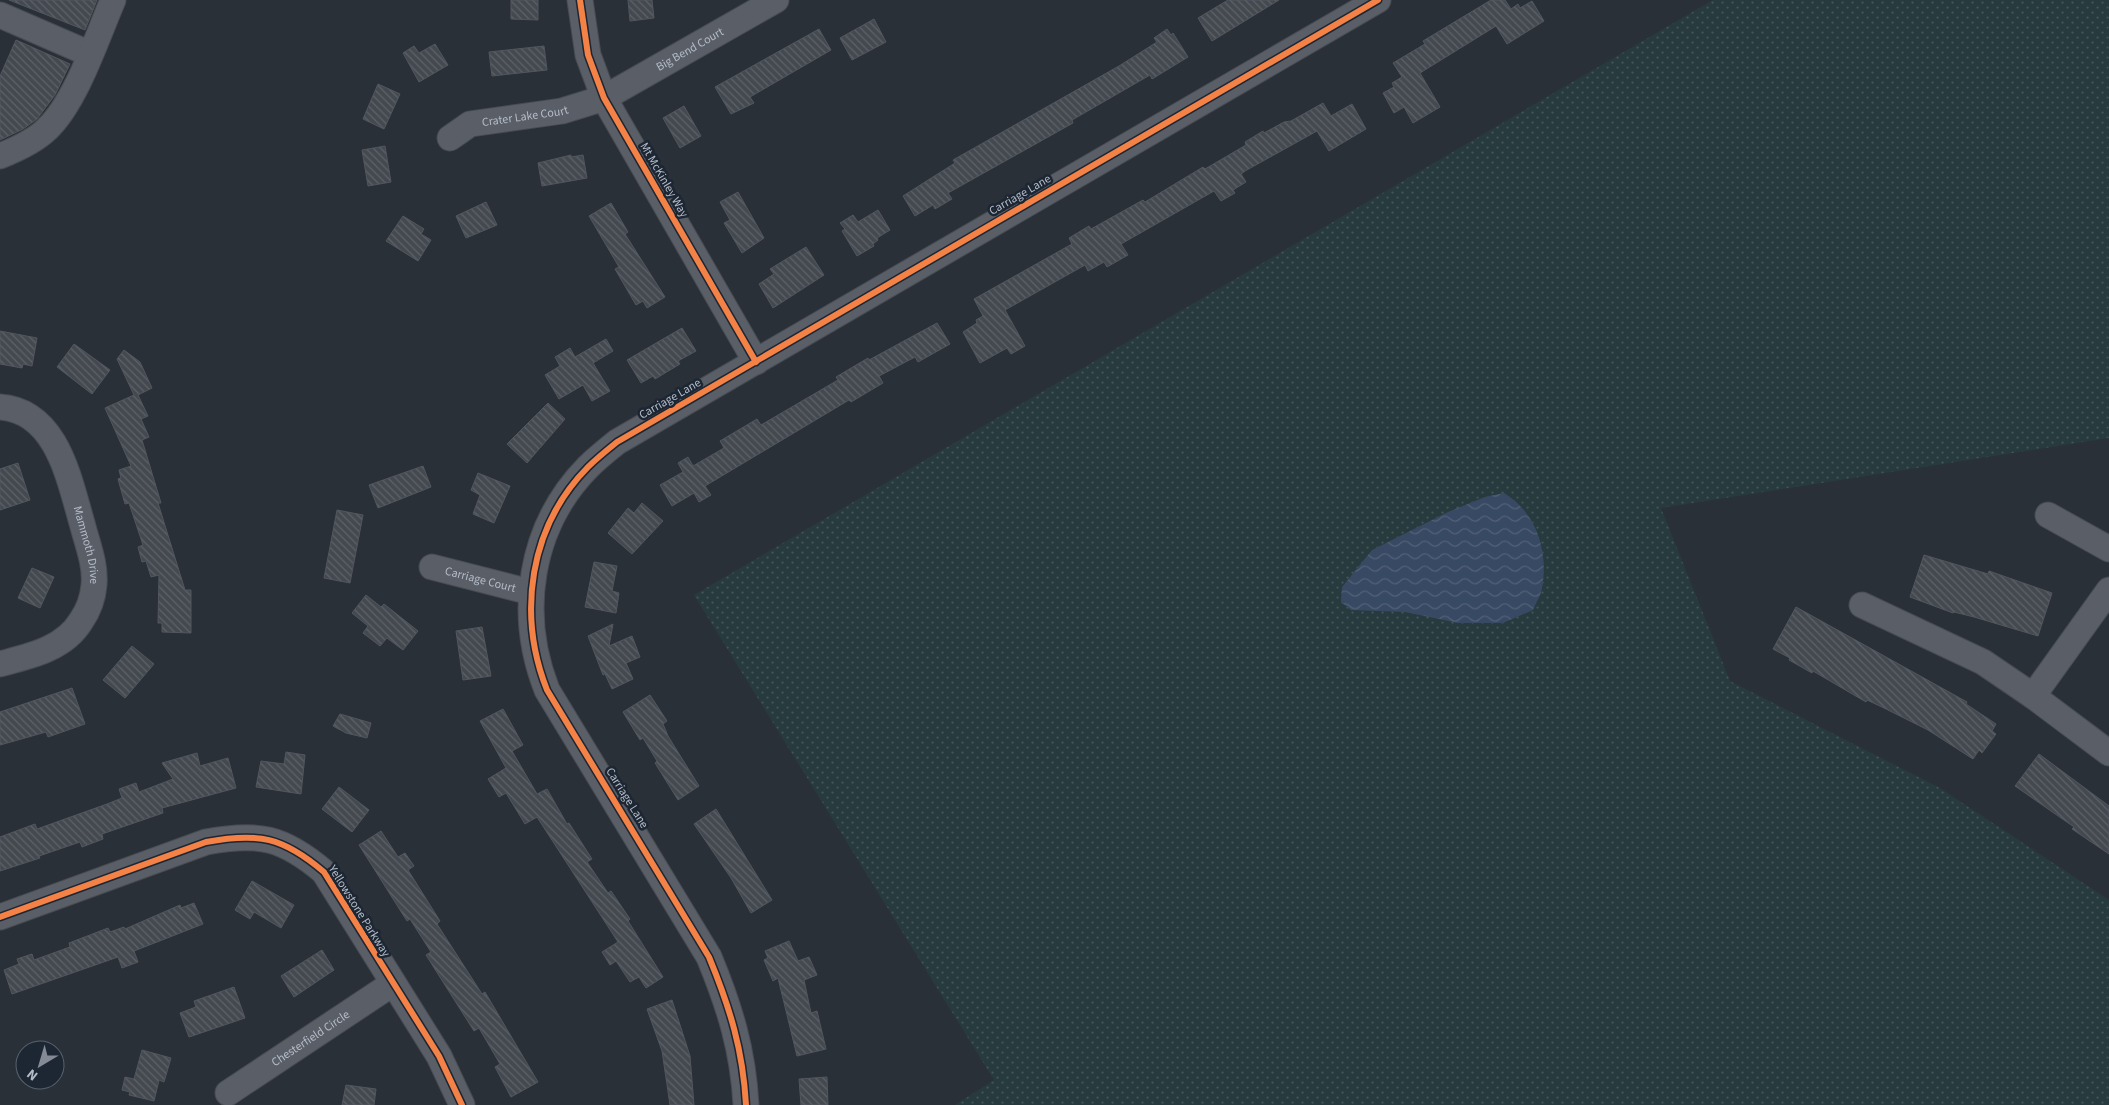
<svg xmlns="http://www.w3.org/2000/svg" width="2109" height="1105" font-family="'Source Sans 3',sans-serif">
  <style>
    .grass { fill: url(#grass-dots) }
    .water { fill: url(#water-waves) }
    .building { fill: url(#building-back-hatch); stroke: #52575f }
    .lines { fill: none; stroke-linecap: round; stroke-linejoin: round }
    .minor-casing { stroke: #484c53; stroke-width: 27 }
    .minor { stroke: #5a5e66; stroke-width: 25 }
    .cycleway-casing { stroke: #1d2633; stroke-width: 9 }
    .cycleway { stroke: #f48246; stroke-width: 6 }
    .labels { text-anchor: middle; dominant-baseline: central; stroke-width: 5; stroke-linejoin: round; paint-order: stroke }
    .street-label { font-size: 12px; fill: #b4bcc9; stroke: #1d2633 }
  </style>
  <defs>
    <pattern id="grass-dots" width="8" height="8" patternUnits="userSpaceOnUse" patternTransform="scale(1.25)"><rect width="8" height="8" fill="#273a3e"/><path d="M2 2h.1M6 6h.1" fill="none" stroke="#445559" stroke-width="1.8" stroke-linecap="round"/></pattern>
    <pattern id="water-waves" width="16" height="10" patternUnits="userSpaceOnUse" patternTransform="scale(1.25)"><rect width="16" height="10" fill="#384963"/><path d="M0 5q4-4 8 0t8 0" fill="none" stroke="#526178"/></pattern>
    <pattern id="building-back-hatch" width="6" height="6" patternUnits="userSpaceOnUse" patternTransform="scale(1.25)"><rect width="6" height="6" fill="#444950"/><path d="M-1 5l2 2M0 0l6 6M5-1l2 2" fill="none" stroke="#5d6168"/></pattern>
  </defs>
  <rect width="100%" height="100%" fill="#2a3038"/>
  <path class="grass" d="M1713,0h396v438l-448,70 69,173 210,107 169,112v205h-1154l39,-25 -300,-485z"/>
  <path class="water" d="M1504,493c32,19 45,58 38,95 -1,7 -6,15 -9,22l-30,13h-45l-53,-11 -54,-2 -10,-8 1,-15 30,-37 76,-38 37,-15z"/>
  <path class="building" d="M9,0h88l-12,30z
    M511,0h27v20l-27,-1z
    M628,0h24l2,18 -24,3z
    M1228,0h51l-67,41 -14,-23z
    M1491,0h14l6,9 7,-5 2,4 12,-7 12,20 -37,23 -11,-18 -76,47 20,34 -27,16 -9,-16 -10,6 -11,-20 11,-6 -2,-4 10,-6 -9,-14 32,-19 -2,-3z
    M874,19l12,23 -34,18 -12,-22z
    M819,29l12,21 -81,47 4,6 -23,11 -16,-27z
    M1167,29l4,6 2,-2 15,24 -36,22 -2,-4 -78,45 1,3 -125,70 4,6 -17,10 -2,-4 -18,11 -12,-20 52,-33 -2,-3 166,-94 38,-24 -3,-4z
    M16,40l54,24 -15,31 -18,24 -14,10 -23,11v-64z
    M435,44l13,21 -29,17 -16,-29 11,-7 5,7z
    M544,46l3,24 -55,6 -3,-24z
    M378,84l22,10 -16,35 -21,-10z
    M1323,103l8,13 21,-12 14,25 -37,22 -12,-20 -72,40 -4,3 5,8 -13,8 2,3 -14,8 -7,-10 -93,53 7,11 -21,12 -3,-5 -16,9 -3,-6 -80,45 20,36 -14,8 -4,-6 -27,15 -17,-31 14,-9 -1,-3 7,-4 -9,-17 98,-55 -3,-6 20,-12 2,3 52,-29 2,2 58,-35 2,2 41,-24 -1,-3 18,-11 1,2 20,-11 7,-1z
    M684,106l17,30 -21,12 -17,-30z
    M385,146l6,36 -23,4 -6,-36z
    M571,155v2l12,-2 4,23 -45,8 -4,-23z
    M738,192l26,46 -22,15 -18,-30 6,-3 -10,-18z
    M486,202l11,23 -31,13 -10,-22z
    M611,203l17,29 -3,2 40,63 -18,11 -4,-7 -7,4 -21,-36 4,-2 -30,-51z
    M878,210l12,20 -13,8 1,2 -5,4 1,2 -17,10 -15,-25 3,-2 -5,-6 13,-8 5,7z
    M403,216l21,13 -3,5 10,6 -13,21 -32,-20z
    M806,247l18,28 -51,33 -14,-24 15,-10 -4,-5z
    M937,323l13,21 -32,18 -3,-5 -36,19 4,7 -32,19 -2,-2 -144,86 6,9 -12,7 -5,-9 -22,13 -12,-21 23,-13 -5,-9 10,-6 5,9 31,-18 -4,-7 37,-22 4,6 77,-45 -2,-3 32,-19 1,2z
    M682,328l14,23 -18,10 2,3 -25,15 -2,-3 -12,7 -14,-23z
    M0,331l37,7 -5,28 -9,-2 -1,4 -22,-4z
    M606,339l7,12 -20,12 17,28 -18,10 -9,-16 -24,14 -14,-24 15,-9 -5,-9 15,-9 5,9z
    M74,344l36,26 -18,24 -35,-27z
    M124,350l16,12 12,26 -14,7 10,21 -7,3 8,18 -7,3 19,63h-3l27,87h6v43l-29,-1v-9h-4l1,-48 -8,2 -5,-16 -4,1 -4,-15 5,-2 -14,-42 -4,1 -7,-25 3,-1 -2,-8 12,-4 -26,-58 29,-13 -17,-36z
    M548,403l17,16 -38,44 -20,-19z
    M18,463l12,37 -30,10v-41z
    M423,466l8,21 -53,21 -9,-23z
    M478,473l32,13 -16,37 -21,-9 7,-19 -9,-5z
    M642,503l21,18 -31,33 -24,-21 20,-25 6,5z
    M337,510l26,5 -13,68 -26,-5z
    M1924,555l64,19 1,-3 63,22 -14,43 -64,-19 -20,-5 -1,1 -43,-16z
    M594,562l23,4 -5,25 7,2 -3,20 -31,-6z
    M32,568l22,9 -14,31 -22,-10z
    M366,595l15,12 3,-3 34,27 -15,19 -16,-12 -7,8 -17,-13 5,-7 -16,-13z
    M1796,607l171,95 -1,2 30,20 -4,7 4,3 -14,19 -3,-3 -6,9 -45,-29 -44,-22 -17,-8 -1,2 -53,-31 -1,2 -23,-13 1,-2 -17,-9z
    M613,624l-4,22 23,-10 8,21 -14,6 7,16 -21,10 -7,-15 -2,1 -15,-39z
    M482,627l9,49 -28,4 -7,-49z
    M132,646l22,18 -29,34 -22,-18z
    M72,688l13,36 -37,13 -2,-5 -46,13v-33z
    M650,695l17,26 -4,3 5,12 31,50 -21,14 -23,-37 2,-2 -14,-23 -3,2 -17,-28z
    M503,709l20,36 -11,6 25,43 10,-5 20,35 2,-1 23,36 -5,3 21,31 3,-2 19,28 -2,2 35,56 -17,11 -7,-11 -9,5 -14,-21 -6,4 -8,-13 16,-10 -81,-125 -12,7 -19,-31 -7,4 -11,-18 18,-11 -26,-47z
    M340,714l31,9 -4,15 -21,-5 -13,-7z
    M286,752l19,3 -4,39 -45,-7 5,-26 23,3z
    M197,753l3,13 28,-8 8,30 -74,20 1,5 -61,21 1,5 -21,8 -2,-5 -41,14 1,2 -40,13v-34l35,-13 2,5 70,-25 15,-6 -3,-9 17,-6 3,9 34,-13 -11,-16z
    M2039,754l70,52v48l-37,-25 2,-2 -59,-41z
    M339,787l30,23 -17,22 -30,-23z
    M716,809l56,91 -21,13 -20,-35 -37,-54z
    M381,831l17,26 7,-4 9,13 -6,4 32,51 -3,3 45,70 3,-2 53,90 -27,15 -16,-30 5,-3 -21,-36 -5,3 -48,-76 5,-3 -21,-33 -3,2 -48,-76z
    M252,881l42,24 -13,23 -27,-16 -4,7 -15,-9z
    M194,903l9,21 -69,27 4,11 -16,6 -4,-11 -106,37 -8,-24 15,-6 -2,-5 15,-5 2,6 36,-13 -1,-4 39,-15 2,4 14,-5 1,2 55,-24 1,3z
    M789,941l9,20 11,-4 8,18 -13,5 7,33 6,-2 9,38 -29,7 -19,-78 -5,3 -9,-21 4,-2 -3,-7z
    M322,950l12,20 -40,27 -13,-21z
    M234,987l11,31 -56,19 -9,-24 16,-6 -2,-6z
    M672,1000l18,56 4,49h-24l-8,-54 -15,-42z
    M142,1050l29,8 -7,24 -5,-2 -5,21 -25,-6 1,-3 -8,-2 3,-13 9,2z
    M827,1077l1,28h-27l-2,-26z
    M346,1085l30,4 -2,16h-32z"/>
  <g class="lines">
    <g class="minor-casing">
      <g id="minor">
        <path d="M580,0l8,55 16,43 152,264"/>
        <path d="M0,15l90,39"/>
        <path id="s1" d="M450,138l20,-14 92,-13 42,-13 172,-98"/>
        <path d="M0,156c15,-6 35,-15 47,-27 29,-27 50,-92 66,-129"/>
        <path id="s2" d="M0,407c57,4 69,72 82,116 5,20 14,41 12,62 -1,12 -6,26 -13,36 -17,28 -51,35 -81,43"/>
        <path d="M2048,515l61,34"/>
        <path id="s3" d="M432,567l98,25"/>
        <path d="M2109,590l-76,106 76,57"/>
        <path d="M1862,605l121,57 50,34"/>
        <path d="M0,917l206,-75c52,-10 77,-5 118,30l115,184 23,49"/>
        <path id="s4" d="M228,1093l164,-109"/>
        <path d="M746,1105c-3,-55 -16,-97 -37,-148l-162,-267c-30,-76 -18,-163 41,-223 9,-9 19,-17 29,-25l761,-442"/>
      </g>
    </g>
    <use href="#minor" class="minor"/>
    <g class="cycleway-casing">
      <path id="cycleway" d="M580,0l8,55 16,43 152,264
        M0,917l206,-75c52,-10 77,-5 118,30l115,184 23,49
        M746,1105c-3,-55 -16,-97 -37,-148l-162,-267c-30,-76 -18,-163 41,-223 9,-9 19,-17 29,-25l761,-442"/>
    </g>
    <use href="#cycleway" class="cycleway"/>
  </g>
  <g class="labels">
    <g class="street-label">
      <text stroke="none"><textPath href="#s1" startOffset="260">Big Bend Court</textPath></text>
      <text stroke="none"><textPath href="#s1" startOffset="80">Crater Lake Court</textPath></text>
      <text transform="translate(664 180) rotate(60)">Mt McKinley Way</text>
      <text transform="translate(1020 195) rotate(-30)">Carriage Lane</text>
      <text transform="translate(670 399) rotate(-30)">Carriage Lane</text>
      <text stroke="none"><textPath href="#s2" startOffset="175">Mammoth Drive</textPath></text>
      <text stroke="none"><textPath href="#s3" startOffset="50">Carriage Court</textPath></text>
      <text transform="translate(627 798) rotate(58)">Carriage Lane</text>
      <text transform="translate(359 911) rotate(58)">Yellowstone Parkway</text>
      <text stroke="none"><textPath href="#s4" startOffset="99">Chesterfield Circle</textPath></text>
    </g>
  </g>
  <g transform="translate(40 1065) rotate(218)"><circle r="24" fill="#1d2633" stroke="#59626f"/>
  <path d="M0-4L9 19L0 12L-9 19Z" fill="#848b96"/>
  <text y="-8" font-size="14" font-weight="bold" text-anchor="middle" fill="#b4bcc9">N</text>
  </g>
</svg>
